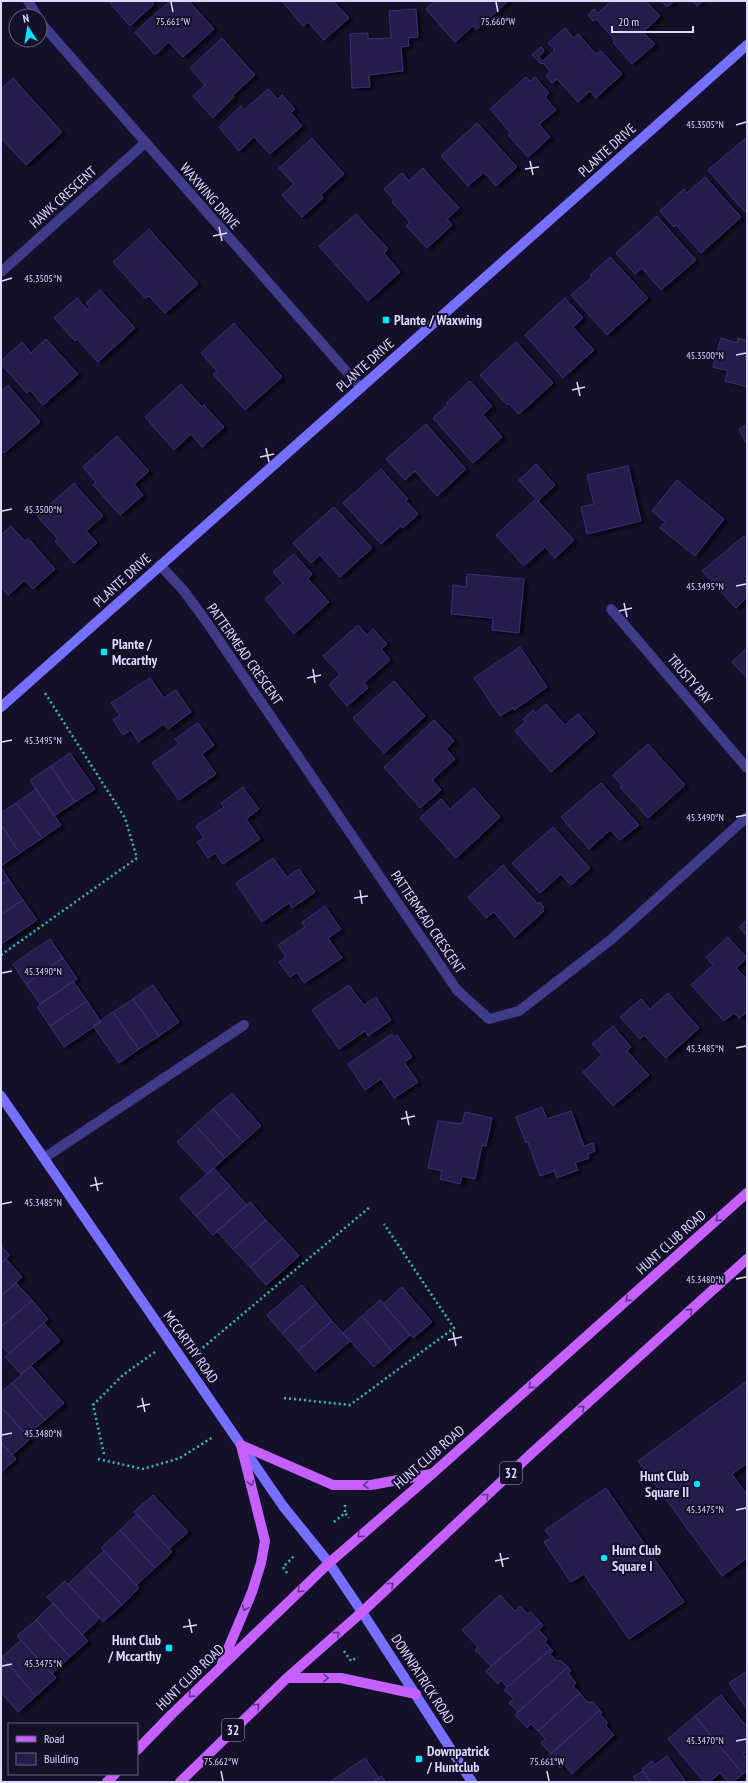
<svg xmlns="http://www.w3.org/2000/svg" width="748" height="1783" font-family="'PT Sans Narrow',sans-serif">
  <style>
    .building { fill: #261c4b; stroke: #3d2e77; filter: url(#shadow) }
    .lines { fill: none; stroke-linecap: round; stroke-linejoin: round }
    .path { stroke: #2fbdb5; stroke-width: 2.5; stroke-dasharray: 2 3; stroke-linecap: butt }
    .lane { stroke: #3e3b89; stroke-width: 10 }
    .street { stroke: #3e3b89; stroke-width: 10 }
    .secondary { stroke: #7570ff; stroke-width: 10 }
    .primary { stroke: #c560ff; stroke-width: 10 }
    .oneway { stroke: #64348a }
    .ticks { fill: none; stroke: #ded9ff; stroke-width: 1.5 }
    .poi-dot { fill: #05e5ff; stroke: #15102a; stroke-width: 1.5 }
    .labels { text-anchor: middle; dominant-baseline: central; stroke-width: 4; stroke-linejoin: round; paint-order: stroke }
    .shield { fill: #15102a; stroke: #a29dbf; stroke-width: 1 }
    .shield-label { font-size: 13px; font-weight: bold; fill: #ded9ff }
    .street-label { font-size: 14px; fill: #ded9ff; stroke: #15102a }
    .poi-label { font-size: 14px; font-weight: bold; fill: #ded9ff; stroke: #15102a; text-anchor: start }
    .ticks-label { font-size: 10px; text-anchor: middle; fill: #ded9ff; stroke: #15102a; stroke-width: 4; stroke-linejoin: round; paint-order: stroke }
  </style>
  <defs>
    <filter id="shadow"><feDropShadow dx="4.5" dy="2.5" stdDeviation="1" flood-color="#0009"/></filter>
  </defs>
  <rect width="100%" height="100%" fill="#15102a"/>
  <path class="building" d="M112,1h41l-1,1 2,2 -24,22 -20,-23z
    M170,1h19l25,28 -31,28 -14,-15 -14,13 -20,-23z
    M282,1h51l16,17 -25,22 -16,-18 -5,4z
    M435,1h73l-32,29 -3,-4 -18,16 -29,-33z
    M612,1h34l14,15 -17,16 12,12 -23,20 -19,-22 2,-2 -19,-21 -3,2 -5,-6 6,-6 4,4z
    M662,1h12l-7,6z
    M692,1h11l-6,5z
    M416,9l2,28 -10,1 1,8 -8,1 2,24 -34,4 1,12 -18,1 -2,-54 18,-1v6l23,-1 -2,-27z
    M565,28l9,10 4,-4 18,20 5,-3 21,23 -26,24 -6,-7 -12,11 -21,-23 -5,4 -6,-7 4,-5 -7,-8 -2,1 -9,-9 9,-8 3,4 -5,6 4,4 12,-11 -7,-7z
    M222,38l33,37 -22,20 1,2 -21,21 -20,-22 12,-11 -15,-17z
    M526,77l4,4 5,-4 14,16 -4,4 11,13 -17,14 11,13 -22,20 -20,-22 3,-2 -21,-24z
    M13,78l49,54 -36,33 -25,-27v-49z
    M268,89l10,10 4,-4 13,14 -4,4 11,13 -32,28 -16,-17 -15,14 -20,-24 22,-21 3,4z
    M477,123l40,44 -21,19 -12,-14 -16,14 -27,-30z
    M747,137v73l-2,2 -37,-42z
    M312,138l32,36 -23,21 2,3 -21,19 -20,-22 12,-11 -15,-16z
    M423,168l36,40 -12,11 5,6 -25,23 -21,-22 4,-4 -18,-20 2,-2 -10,-11 18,-16 7,8z
    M705,177l36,40 -40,36 -25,-28 -2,2 -14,-16 24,-22 3,4z
    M356,214l32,35 -4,4 16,19 -32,29 -49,-55z
    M657,216l39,44 -35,30 -19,-22 -7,6 -19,-21z
    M149,229l49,55 -33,29 -16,-17 -4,2 -32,-36z
    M610,257l38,41 -41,37 -36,-40 21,-18 -2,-2z
    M100,290l35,38 -37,34 -21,-23 -2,2 -21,-23 23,-20 11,12 2,-3 -4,-4z
    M565,298l18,20 -10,9 21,23 -31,28 -38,-43z
    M234,323l48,54 -37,33 -32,-36 4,-3 -16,-18z
    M721,338l16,5 1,-5 9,3v46l-22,-6 3,-10 -15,-4z
    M46,339l32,35 -35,31 -13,-15 -3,3 -26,-29v-3l21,-19 9,11z
    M516,342l37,41 -34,31 -11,-11 -1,2 -27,-30z
    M470,381l22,25 -9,9 19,22 -29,26 -40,-45 15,-14 -2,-1z
    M181,384l21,23 2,-2 20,22 -22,20 -11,-13 -17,16 -29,-33z
    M8,385l32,37 -36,31 -3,-3v-59z
    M426,424l40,45 -29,27 -22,-25 -10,9 -19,-21z
    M747,425v20l-8,-16z
    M117,436l32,35 -15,13 9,11 -23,20 -27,-30 3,-3 -13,-15z
    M536,464l19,21 -17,16 36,39 -19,18 -10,-11 -21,19 -28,-31 40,-36 -17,-19z
    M628,466l13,55 -54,13 -6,-27 13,-3 -7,-29z
    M381,469l27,30 -2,2 12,13 -15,14 -2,-2 -20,18 -38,-41z
    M677,480l47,39 -29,37 -35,-28 5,-6 -13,-11z
    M74,483l29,33 -17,15 11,12 -23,20 -19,-22 3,-2 -21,-23z
    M334,507l38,41 -32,29 -20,-22 -9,8 -18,-20z
    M11,526l14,15 3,-3 27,31 -22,20 -8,-9 -17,15 -7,-8v-52z
    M744,536l3,3v58l-11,11 -34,-37z
    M294,554l18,20 -4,5 21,23 -35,32 -29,-35 18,-16 -10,-11z
    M467,574l57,5 -5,54 -27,-3 1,-12 -42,-4 2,-29 13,2z
    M358,625l9,10 6,-6 14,15 -6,5 9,11 -26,23 4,5 -21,18 -18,-21 11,-11 -17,-18z
    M520,647l27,40 -33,23 -1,-2 -13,8 -26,-38z
    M747,648v30l-15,-16z
    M150,678l14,20 12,-8 15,22 -23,17 -4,-5 -26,18 -7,-12 -8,5 -10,-15 7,-5 -9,-12z
    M394,681l31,35 -41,37 -31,-35z
    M546,704l19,21 13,-11 17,19 -44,39 -36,-41 10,-9 -2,-3 10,-9 3,3z
    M434,720l20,21 -8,8 9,10 -23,21 9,10 -21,18 -36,-41z
    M198,723l16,22 -12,9 14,20 -37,26 -27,-37 27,-19 -4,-5z
    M648,744l37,41 -37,33 -28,-31 2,-1 -9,-11z
    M70,753l25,36 -20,13 -24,-36z
    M51,766l24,36 -21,14 -24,-36z
    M601,783l38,42 -19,15 -10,-10 -21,19 -28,-32z
    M243,787l16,22 -13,10 14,20 -37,25 -8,-11 -7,5 -11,-16 7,-4 -8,-12 28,-19 -3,-4z
    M474,788l26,29 -44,41 -36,-40 21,-19 9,10z
    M36,789l25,36 -19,13 -26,-35z
    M16,803l26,35 -22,15 -19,-28v-12z
    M1,825l19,28 -19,13z
    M553,827l37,41 -19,17 -10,-11 -21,19 -28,-30z
    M273,858l14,19 12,-8 16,23 -23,16 -3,-5 -27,19 -26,-39z
    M503,865l35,39 2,-2 4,6 -2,1 2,2 -29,26 -21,-25 -8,6 -18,-21z
    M1,867l8,13 -8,5z
    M9,880l14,20 -22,14v-29z
    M23,900l14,20 -36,24v-30z
    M325,906l16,23 -13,9 14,20 -38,25 -7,-11 -7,5 -11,-15 7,-5 -8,-12 27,-18 -3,-5z
    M747,920v16l-8,-9z
    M728,937l19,21 -11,10 11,11v33l-8,6 -5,-5 -10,8 -33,-36 22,-20 -7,-8z
    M50,939l13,19 -37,26 -13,-20z
    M63,958l14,21 -37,25 -14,-20z
    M73,981l14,20 -37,25 -13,-19z
    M153,985l26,37 -20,14 -26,-37z
    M349,985l15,20 12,-8 15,23 -23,16 -3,-5 -26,18 -27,-39z
    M668,993l31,35 -33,30 -22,-23 -4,4 -20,-22 21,-18 9,10z
    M133,999l26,37 -20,13 -26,-37z
    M87,1001l14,21 -37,25 -14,-21z
    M113,1012l26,37 -20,14 -26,-37z
    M613,1026l18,21 -4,4 22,24 -36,31 -30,-34 19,-17 -10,-11z
    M392,1034l2,3 3,-2 15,22 -8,5 14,20 -24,16 -13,-19 -16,11 -17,-26z
    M232,1093l29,33 -18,16 -30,-33z
    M542,1107l5,12 24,-8 13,35 9,-3 2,8 -7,3 1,4 -14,5 3,7 -21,8 -3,-7 -14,5 -12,-34 -2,1 -10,-26z
    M213,1109l30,33 -18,16 -30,-33z
    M465,1112l27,6 -6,28 -4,-1 -7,34 -13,-3 -2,8 -20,-5 2,-8 -14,-3 10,-47 24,3z
    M195,1125l30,33 -18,16 -30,-32z
    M214,1168l16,18 -34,30 -16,-18z
    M230,1186l17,19 -34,30 -17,-19z
    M250,1202l16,18 -33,29 -16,-18z
    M266,1220l17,18 -33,29 -17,-18z
    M283,1238l16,18 -33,29 -16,-18z
    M1,1246l9,9 -9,8z
    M6,1259l16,18 -21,19v-33z
    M16,1283l16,17 -31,27v-31z
    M302,1285l15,18 -35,30 -15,-18z
    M402,1287l30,35 -19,16 -30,-34z
    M32,1300l16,19 -39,35 -8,-9v-18z
    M380,1300l30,35 -18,16 -30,-35z
    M317,1303l15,18 -34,30 -16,-18z
    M362,1316l30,35 -18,16 -31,-34z
    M332,1321l18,20 -35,30 -17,-20z
    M44,1323l16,18 -39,33 -16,-17z
    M31,1366l33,37 -19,17 -33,-37z
    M747,1381v82l-15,11 15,21v63l-25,18 -84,-115z
    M12,1383l33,37 -18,15 -26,-28v-15z
    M1,1407l29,32 -18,16 -11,-12z
    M1,1443l15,16 -15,13z
    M606,1488l78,114 -55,37 -45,-65 -13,8 -27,-40 7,-4 -6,-8z
    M153,1495l35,37 -19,17 -35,-37z
    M137,1514l35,38 -17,16 -35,-38z
    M120,1530l35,38 -19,17 -35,-37z
    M104,1551l35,37 -17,17 -36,-38z
    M86,1567l36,38 -19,17 -35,-38z
    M65,1581l35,37 -18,17 -35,-38z
    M500,1595l15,16 5,-5 8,8 3,-2 10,11 -50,43 -16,-16 3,-3 -16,-17z
    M53,1603l35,38 -18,16 -34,-37z
    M36,1620l34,37 -18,17 -35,-38z
    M541,1623l2,2 -4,5 8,9 -2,3 6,7 -44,38 -6,-7 -3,4 -12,-13z
    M21,1640l35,38 -20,18 -34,-39z
    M551,1649l2,2 -3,3 5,6 6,1 7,6 -50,45 -9,-9 5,-4 -10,-9z
    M2,1657l34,39 -18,16 -17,-20z
    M568,1667l3,4 -3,2 8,10 -3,3 7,7 -42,38 -7,-7 -4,4 -12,-13z
    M747,1671v38l-18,-26z
    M580,1693l7,9h6l7,8 -49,44 -10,-11 4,-4 -7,-8z
    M721,1695l26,32v24l-4,3 4,4v13l-4,3 -48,-58z
    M600,1710l2,3 -2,1 7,8 -1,4 8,9 -42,39 -8,-10 -4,4 -11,-13z
    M695,1716l48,58 -10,8h-5l-8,-9 -11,9h-5l-36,-43z
    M667,1756l19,26h-35l-9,-13 10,-8 3,4z
    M365,1758l14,20 -7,4h-42z
    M643,1771l8,11h-17l2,-1 -3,-4z
    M381,1776l5,6h-14l7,-4z"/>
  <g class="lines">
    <path class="path" d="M1,955l136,-97 -12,-40 -80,-125
      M199,1351l172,-145
      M284,1398l66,7 104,-77 -70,-104
      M104,1454l-11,-49 30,-30 32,-23
      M98,1459l45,10 37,-11 33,-21
      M345,1505v8
      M334,1522l11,-9 4,5
      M287,1573l-4,-6 11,-11
      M344,1651l7,10 7,-4"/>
    <path class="lane" d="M44,1158l200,-133"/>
    <path class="street" d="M28,1l9,15
      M40,22l321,366
      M1,272l144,-129
      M160,565l24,26 22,30 251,369 32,29 30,-8 94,-73 134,-121
      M611,609l136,159"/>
    <path class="secondary" d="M1,707l746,-662
      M1,1096l282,410 46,57 33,49 110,170"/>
    <path class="primary" d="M241,1445l92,40h38l60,-11
      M222,1663l30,-71 9,-29 4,-22 -24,-96
      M287,1678h54l75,16
      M137,1750l35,-36 157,-151 103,-89 315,-281
      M107,1782l8,-8
      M180,1782l107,-104 75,-66 170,-159 215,-194"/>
  </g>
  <defs><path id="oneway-chevron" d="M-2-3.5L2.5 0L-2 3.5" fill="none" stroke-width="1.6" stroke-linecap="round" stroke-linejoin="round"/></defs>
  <g class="oneway">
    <use href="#oneway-chevron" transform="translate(718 1219) rotate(138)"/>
    <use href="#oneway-chevron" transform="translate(628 1299) rotate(138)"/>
    <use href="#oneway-chevron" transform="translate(690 1311) rotate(-42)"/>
    <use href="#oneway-chevron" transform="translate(531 1386) rotate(138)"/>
    <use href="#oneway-chevron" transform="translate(582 1408) rotate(-42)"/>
    <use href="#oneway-chevron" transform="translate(251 1483) rotate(76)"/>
    <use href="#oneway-chevron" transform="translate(366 1485) rotate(178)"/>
    <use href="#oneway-chevron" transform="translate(486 1496) rotate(-43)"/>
    <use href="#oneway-chevron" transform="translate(360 1535) rotate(139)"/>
    <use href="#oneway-chevron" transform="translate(391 1585) rotate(-43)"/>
    <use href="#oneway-chevron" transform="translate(300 1590) rotate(136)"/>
    <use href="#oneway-chevron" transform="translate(245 1608) rotate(113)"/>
    <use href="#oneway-chevron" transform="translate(337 1634) rotate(-41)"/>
    <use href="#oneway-chevron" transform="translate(326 1678) rotate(1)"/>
    <use href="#oneway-chevron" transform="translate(191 1695) rotate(136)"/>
    <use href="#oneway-chevron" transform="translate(257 1706) rotate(-44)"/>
  </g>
  <path class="ticks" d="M171,2l2,10M496,2l2,10M736,125l10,-3M530,161l3,14M525,169l14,-2M219,227l3,14M213,236l14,-3M2,281l10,-3M736,355l10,-2M577,382l3,14M572,390l13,-3M266,448l3,14M260,457l14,-3M2,511l10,-2M736,586l10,-2M624,603l3,14M619,611l13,-3M313,669l2,14M307,678l14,-3M2,742l10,-2M736,817l10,-2M360,890l2,14M354,898l14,-2M2,973l10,-2M736,1048l10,-2M406,1111l3,14M401,1119l14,-3M95,1177l3,14M90,1186l13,-3M2,1204l10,-2M736,1279l10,-2M453,1332l3,14M448,1340l14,-3M142,1398l3,14M137,1407l13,-3M2,1435l10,-2M736,1510l10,-2M500,1553l3,14M495,1561l14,-3M189,1619l3,14M183,1627l14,-2M2,1666l10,-2M736,1741l10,-2M221,1771l2,10M547,1771l2,10"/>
  <g class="poi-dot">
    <rect x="382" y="316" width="8" height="8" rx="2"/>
    <rect x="100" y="648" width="8" height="8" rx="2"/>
    <circle cx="697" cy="1484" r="4"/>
    <circle cx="604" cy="1558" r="4"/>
    <rect x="165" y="1644" width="8" height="8" rx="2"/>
    <rect x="415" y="1755" width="8" height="8" rx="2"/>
  </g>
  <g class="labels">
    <g class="shield">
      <rect x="500" y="1462" width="22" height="22" rx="3"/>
      <rect x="222" y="1719" width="22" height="22" rx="3"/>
    </g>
    <g class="shield-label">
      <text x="511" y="1473">32</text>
      <text x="233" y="1730">32</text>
    </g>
    <g class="street-label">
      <text transform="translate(607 150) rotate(-42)">PLANTE DRIVE</text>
      <text transform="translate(210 196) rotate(49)">WAXWING DRIVE</text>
      <text transform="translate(63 197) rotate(-42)">HAWK CRESCENT</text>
      <text transform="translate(365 365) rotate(-42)">PLANTE DRIVE</text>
      <text transform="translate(122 580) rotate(-42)">PLANTE DRIVE</text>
      <text transform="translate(245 654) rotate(55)">PATTERMEAD CRESCENT</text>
      <text transform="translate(690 679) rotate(49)">TRUSTY BAY</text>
      <text transform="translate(428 922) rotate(56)">PATTERMEAD CRESCENT</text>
      <text transform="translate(671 1242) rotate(-42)">HUNT CLUB ROAD</text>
      <text transform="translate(191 1347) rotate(55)">MCCARTHY ROAD</text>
      <text transform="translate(429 1457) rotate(-41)">HUNT CLUB ROAD</text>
      <text transform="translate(190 1677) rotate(-44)">HUNT CLUB ROAD</text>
      <text transform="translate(423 1679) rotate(57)">DOWNPATRICK ROAD</text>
    </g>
    <g class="poi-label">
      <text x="394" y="320">Plante / Waxwing</text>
      <text x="112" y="644">Plante /<tspan x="112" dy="16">Mccarthy</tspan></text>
      <text x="689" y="1476" text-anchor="end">Hunt Club<tspan x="689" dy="16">Square II</tspan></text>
      <text x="612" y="1550">Hunt Club<tspan x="612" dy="16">Square I</tspan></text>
      <text x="161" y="1640" text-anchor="end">Hunt Club<tspan x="161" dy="16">/ Mccarthy</tspan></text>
      <text x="427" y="1751">Downpatrick<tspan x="427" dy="16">/ Huntclub</tspan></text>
    </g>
  </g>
  <g class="ticks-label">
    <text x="173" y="25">75.661°W</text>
    <text x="498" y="25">75.660°W</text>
    <text x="705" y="128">45.3505°N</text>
    <text x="43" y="282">45.3505°N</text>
    <text x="705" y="359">45.3500°N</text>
    <text x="43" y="513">45.3500°N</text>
    <text x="705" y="590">45.3495°N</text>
    <text x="43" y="744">45.3495°N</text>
    <text x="705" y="821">45.3490°N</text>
    <text x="43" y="975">45.3490°N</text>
    <text x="705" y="1052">45.3485°N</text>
    <text x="43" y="1206">45.3485°N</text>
    <text x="705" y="1283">45.3480°N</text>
    <text x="43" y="1437">45.3480°N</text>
    <text x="705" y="1513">45.3475°N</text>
    <text x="43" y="1667">45.3475°N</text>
    <text x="705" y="1744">45.3470°N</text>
    <text x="221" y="1765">75.662°W</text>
    <text x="547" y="1765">75.661°W</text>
  </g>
  <rect width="748" height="1783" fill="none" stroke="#ded9ff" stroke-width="4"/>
  <rect x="8" y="1723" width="130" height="52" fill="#15102a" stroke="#65607f"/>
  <rect x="16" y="1736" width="20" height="6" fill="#c560ff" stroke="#65607f"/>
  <text x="44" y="1743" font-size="12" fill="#ded9ff">Road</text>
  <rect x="16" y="1753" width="20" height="12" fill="#261c4b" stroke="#65607f"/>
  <text x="44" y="1763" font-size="12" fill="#ded9ff">Building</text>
  <g transform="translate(28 28) rotate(348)"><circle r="19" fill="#15102a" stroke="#65607f"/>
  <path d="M0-3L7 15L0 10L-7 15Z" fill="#05e5ff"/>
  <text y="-6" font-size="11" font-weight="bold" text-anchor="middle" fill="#ded9ff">N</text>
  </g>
  <path d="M612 26v6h81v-6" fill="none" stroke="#ded9ff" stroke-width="2"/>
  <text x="618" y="26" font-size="12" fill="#ded9ff" stroke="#15102a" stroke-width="3" paint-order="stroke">20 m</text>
</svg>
